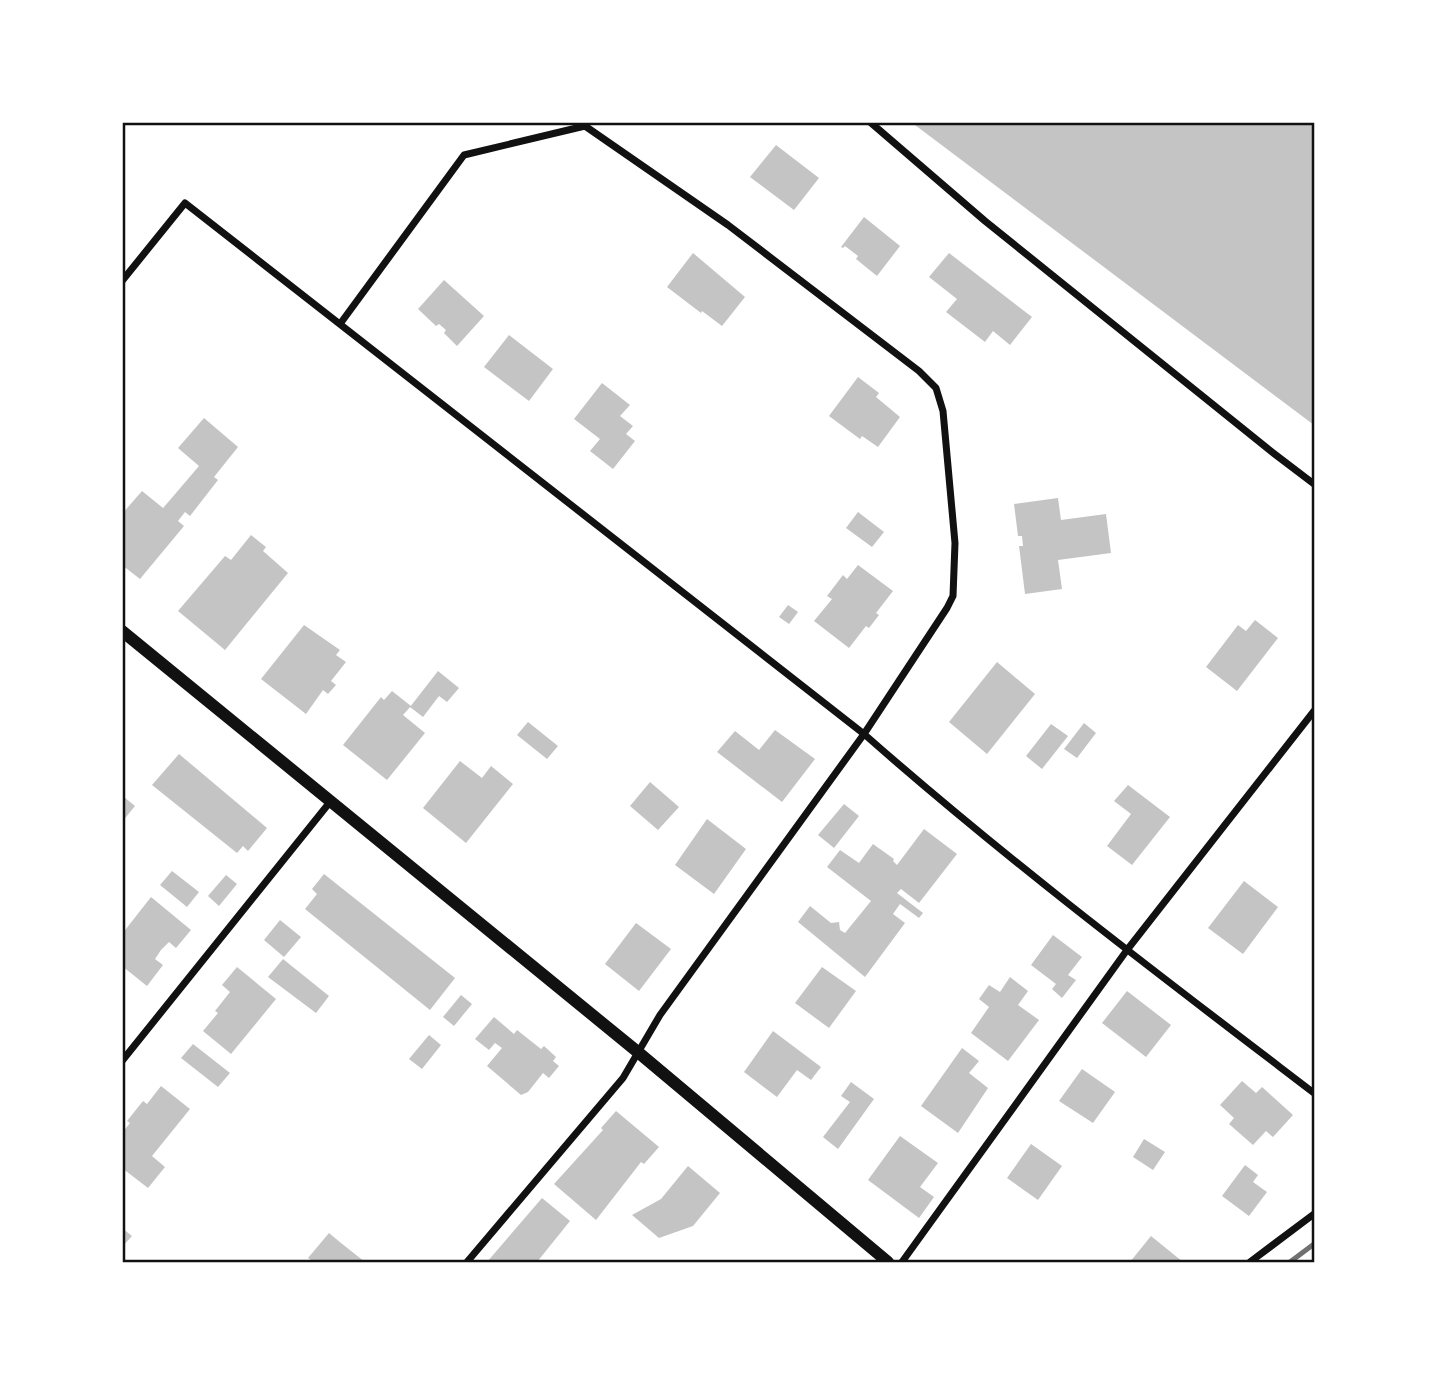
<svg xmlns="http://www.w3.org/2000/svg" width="1437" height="1385" font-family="Poppins,sans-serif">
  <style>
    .building { fill: #c4c4c4 }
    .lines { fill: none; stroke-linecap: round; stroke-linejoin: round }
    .minor { stroke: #111; stroke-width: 7 }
    .tertiary { stroke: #111; stroke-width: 12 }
    .rail { stroke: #707070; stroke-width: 5 }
    .neatline { fill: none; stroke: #111; stroke-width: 2.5 }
  </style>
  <rect width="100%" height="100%" fill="#fff"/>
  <path class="building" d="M911,122h403v303z
    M776,145l43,33 -25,32 -44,-33z
    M864,217l36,29 -23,30 -21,-17 2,-3 -13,-10 -2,2 -2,-1z
    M693,253l52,44 -23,29 -20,-15 -1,2 -34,-26z
    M949,253l83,64 -22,28 -17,-14 -8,11 -39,-30 11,-13 -28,-22z
    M444,280l40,36 -27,30 -13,-13 2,-3 -7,-6 -3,2 -18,-17z
    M509,335l44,34 -24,32 -45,-34z
    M858,377l21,16 -3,4 24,20 -22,30 -16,-11 -2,3 -31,-23z
    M602,383l28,22 -10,11 13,10 -7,8 9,7 -22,28 -23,-18 10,-12 -26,-20z
    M204,418l34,29 -24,30 4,3 -28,36 -5,-4 -7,9 6,5 -44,53 -18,-14v-51l20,-23 21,17 7,-8 29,-34 -21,-18z
    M1058,498l3,22 45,-6 5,39 -53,7 4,29 -37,5 -6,-48h4l-1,-10h-4l-4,-32z
    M858,512l26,20 -12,15 -26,-19z
    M251,535l15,12 -3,4 25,22 -63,77 -47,-39 47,-55 6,4z
    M858,565l35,26 -17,22 3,2 -10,13 -3,-2 -17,22 -35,-27 18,-22 -5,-3 16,-21 4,4z
    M788,605l10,7 -9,12 -10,-7z
    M1255,620l23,18 -41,53 -31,-24 32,-42 8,6z
    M304,625l36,25 -4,5 10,7 -15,19 5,4 -8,9 -5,-4 -17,24 -45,-35z
    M997,662l38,32 -48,60 -38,-32z
    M438,671l21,17 -12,14 -8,-6 -16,21 -13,-10z
    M392,691l19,15 -8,9 22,18 -38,47 -44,-35 38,-48 3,3z
    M528,722l30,24 -11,13 -30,-24z
    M1084,723l12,10 -19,25 -13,-9z
    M1051,724l17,12 -26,33 -16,-13z
    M775,730l40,29 -33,43 -65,-50 18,-21 24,19z
    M179,754l88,74 -19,23 -5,-5 -6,7 -85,-68z
    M460,761l22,17 9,-12 22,18 -47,59 -43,-35z
    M650,782l29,25 -21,23 -28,-24z
    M1128,785l42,32 -38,48 -25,-19 24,-32 -17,-13z
    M124,797l11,9 -13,16v-23z
    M844,804l15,12 -25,32 -16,-13z
    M707,819l39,30 -32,45 -39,-29z
    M924,829l33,25 -38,49 -18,-14 -4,4 26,20 -4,5 -19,-14 -7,10 12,9 -40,54 -67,-55 12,-16 21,17 8,-1 1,8 5,3 26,-32 -44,-34 13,-17 19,13 14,-19 21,15 -1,2 4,4z
    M172,871l27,21 -12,15 -27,-22z
    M324,874l131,104 -25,32 -125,-101 12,-15 -5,-5z
    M226,875l11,9 -18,22 -11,-10z
    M1244,881l34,26 -35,47 -35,-26z
    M151,897l40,33 -15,18 -7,-6 -8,8 -6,9 8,6 -16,21 -25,-20v-32z
    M280,920l21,17 -17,20 -20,-17z
    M636,923l35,26 -32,42 -34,-27z
    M1053,935l29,22 -14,18 8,5 -14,18 -10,-9 4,-5 -25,-19z
    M283,959l46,37 -13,17 -48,-36z
    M237,967l39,32 -45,55 -28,-23 15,-18 -3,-2 15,-19 -8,-7z
    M822,967l34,24 -27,37 -34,-25z
    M1010,977l18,14 -10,14 21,15 -31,41 -37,-28 18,-26 -10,-8 10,-14 11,7z
    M1127,991l44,34 -25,32 -44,-34z
    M461,995l11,9 -18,22 -11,-9z
    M494,1017l20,17 3,-4 24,19 3,-3 12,11 -3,4 6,5 -10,12 -6,-5 -15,19 -7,3 -34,-29 15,-18 -7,-5 -6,7 -14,-11z
    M773,1031l48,36 -10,13 -14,-10 -20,27 -33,-25z
    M429,1035l12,10 -19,24 -13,-10z
    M193,1044l37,29 -12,14 -37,-29z
    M962,1048l17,13 -10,12 19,15 -30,45 -37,-27z
    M1082,1069l33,23 -22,31 -34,-22z
    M1242,1081l14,12 6,-6 31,28 -20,22 -7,-6 -13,14 -24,-21 5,-6 -14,-13z
    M851,1082l23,17 -36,50 -15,-12 27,-35 -9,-6z
    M161,1086l29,23 -38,47 13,11 -17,21 -26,-20v-35l8,-10 -3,-2 16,-20 4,3z
    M616,1111l43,36 -15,17 -3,-2 -45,58 -42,-36 49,-54 -2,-2z
    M900,1136l38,27 -18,24 14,10 -15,21 -51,-38z
    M1144,1139l21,13 -12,18 -20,-13z
    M1031,1144l31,22 -24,34 -31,-22z
    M1245,1165l13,10 -5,7 14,10 -18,24 -27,-20z
    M688,1166l32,27 -27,33 -34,12 -27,-23 29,-16z
    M542,1198l28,23 -33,41h-50z
    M122,1228l10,8 -10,11z
    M329,1233l12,10 24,19h-51l-6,-4z
    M1151,1236l32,26h-53z"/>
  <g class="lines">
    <path class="minor" d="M870,122l115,99 287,231 42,32
      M122,281l63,-78 679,531c144,127 298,243 450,359
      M340,324l124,-169 121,-29 143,99 191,146 17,17 7,23 12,132 -2,53 -6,12 -83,126 -204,281 -37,63 -156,184
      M122,1061l208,-259
      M902,1262l225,-312 187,-239
      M1250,1262l64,-48"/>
    <path class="tertiary" d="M122,631l517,422 249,209"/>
    <path class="rail" d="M1290,1262l24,-18"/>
  </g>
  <rect width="1437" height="1385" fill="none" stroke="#ffffff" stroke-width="248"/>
  <rect x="124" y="124" width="1189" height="1137" class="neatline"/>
</svg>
